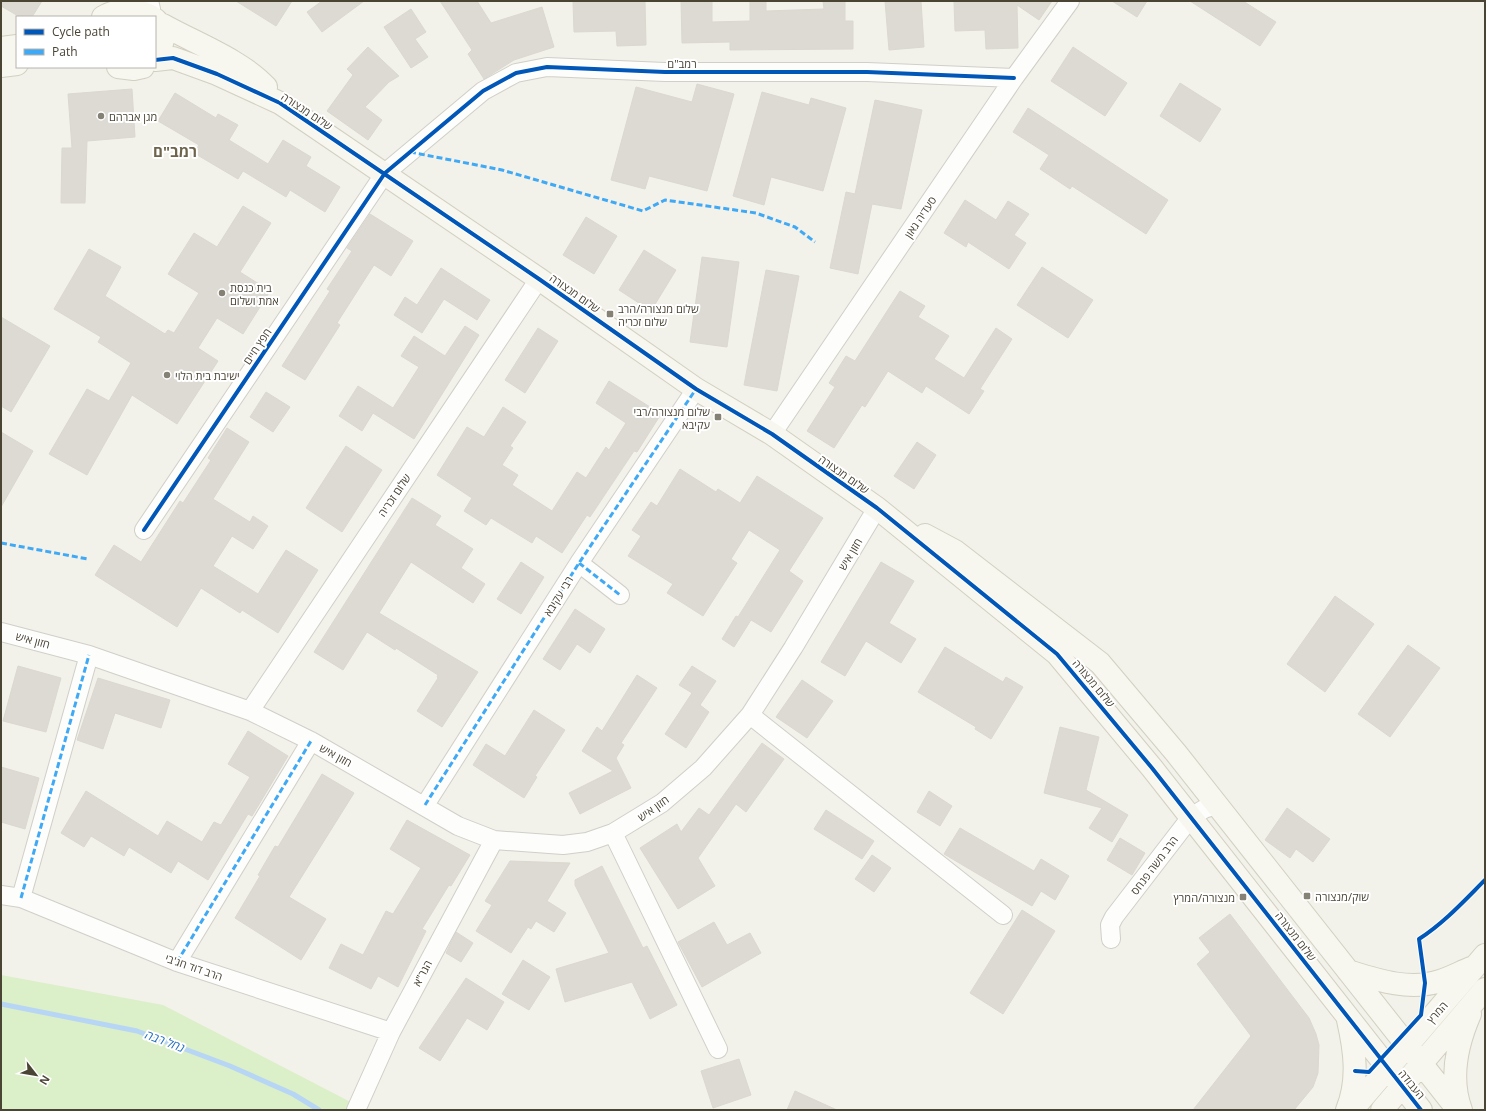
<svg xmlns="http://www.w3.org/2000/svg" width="1486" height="1111" font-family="'Open Sans',Heebo,sans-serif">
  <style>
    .green { fill: #dbefc8 }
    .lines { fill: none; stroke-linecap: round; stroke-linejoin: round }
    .stream { stroke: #b7d5f4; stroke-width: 5 }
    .building { fill: #dcdad3; stroke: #dbd8d0 }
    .street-casing { stroke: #d0cfc8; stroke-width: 20 }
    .secondary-casing { stroke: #d2d0c1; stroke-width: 24 }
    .street { stroke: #fdfdfc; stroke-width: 18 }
    .secondary { stroke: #f7f6ef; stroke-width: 22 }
    .quiet { stroke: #3fa9f5; stroke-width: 3; stroke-dasharray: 6 3; stroke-linecap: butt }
    .cycleway-casing { stroke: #fff; stroke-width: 6 }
    .cycleway { stroke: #0057b8; stroke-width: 4 }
    .poi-dot { fill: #858174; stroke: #fff; stroke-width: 1.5 }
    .labels { text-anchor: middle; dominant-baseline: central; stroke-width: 4; stroke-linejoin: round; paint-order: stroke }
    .street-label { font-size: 11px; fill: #4a4435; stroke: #fff }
    .poi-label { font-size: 11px; fill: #4a4435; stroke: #fff; text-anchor: start }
    .water-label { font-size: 12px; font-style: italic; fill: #226dc1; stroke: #fff }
    .district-label { font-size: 15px; font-weight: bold; fill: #6d644b; stroke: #fff }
  </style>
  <rect width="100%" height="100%" fill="#f2f1ea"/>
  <path class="green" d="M1,975l162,30 203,105h-365z"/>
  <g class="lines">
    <path class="stream" d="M1,1004l136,27 93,35 63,28 26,16"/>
  </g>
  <path class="building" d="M1,1h41l-10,16h-12l-19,-11z
    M236,1h56l-16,25z
    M322,1h42l-42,31 -15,-20z
    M440,1h37l14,22 51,-16 12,40 -40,13 -30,19 -16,-25 4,-4z
    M573,1h72l1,44 -29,1 -1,-15 -42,1z
    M681,1h31v21l38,-1v-20h16v10l58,-2 -1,-8h22v20h8v28l-123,1v-8l-48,1z
    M885,1h36l3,46 -35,3z
    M954,1h98l-13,19 -22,-15 1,43 -32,1 -1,-19 -30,1z
    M1112,1h35l-10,16z
    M1190,1h53l33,21 -16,24z
    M411,9l15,23 -11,7 13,18 -17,11 -27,-41z
    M368,47l31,29 -10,6 -24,25 17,13 -14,20 -41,-29 26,-36 -6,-6z
    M1073,47l54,36 -22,33 -54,-35z
    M1180,83l41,26 -21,33 -40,-26z
    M697,84l37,10 -27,97 -58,-15 -4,13 -34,-9 25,-93 56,15z
    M132,89l3,48 -48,4 -2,62h-24l1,-55h10l-4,-54z
    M762,92l47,13 2,-7 35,10 -23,83 -52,-14 -7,28 -31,-9z
    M175,93l41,25 2,-4 20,11 -9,15 39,24 15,-24 28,17 -5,9 34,21 -15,25 -35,-22 -4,7 -43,-26 -5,8 -44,-26 5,-8 -41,-24z
    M875,100l47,10 -21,99 -29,-5 -14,70 -28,-6 16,-76 9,2z
    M1028,108l140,92 -22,34 -74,-48 -2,3 -30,-20 9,-14 -36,-23z
    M965,200l31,20 12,-19 21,13 -15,21 12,8 -17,26 -41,-27 -2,5 -22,-14z
    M243,206l28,17 -31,49 30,19 -27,43 -26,-16 -19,30 20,13 -41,63 -45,-29 -45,80 -38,-21 38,-65 22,12 22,-38 -33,-21 3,-5 -47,-28 35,-60 32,18 -16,29 60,38 3,-4 6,3 25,-40 -31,-19 26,-41 23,14z
    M370,214l43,27 -22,35 -17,-11 -37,58 3,2 -35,55 -23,-14 48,-75 -3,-2 25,-38 -5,-3z
    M586,217l31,19 -23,38 -31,-19z
    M644,250l32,20 -25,41 -32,-21z
    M702,257l37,5 -12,85 -37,-5z
    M1042,267l51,33 -25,38 -51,-33z
    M441,268l49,32 -13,20 -33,-21 -22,34 -28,-18 11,-18 12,8z
    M766,270l33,6 -22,115 -33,-6z
    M900,291l25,15 -7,11 31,19 -15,23 30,19 32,-50 16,11 -32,50 4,2 -15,23 -43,-28 -4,7 -34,-22 -23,36 -3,-2 -28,43 -27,-17 28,-44 -6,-4 17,-27 9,5z
    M1,317l49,29 -39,66 -10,-6z
    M465,326l14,9 -65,104 -41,-26 -11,18 -23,-15 19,-30 35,22 26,-41 -18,-11 13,-20 31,20z
    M538,328l20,13 -33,52 -20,-13z
    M609,381l52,33 -24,38 -3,-1 -44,66 -3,-2 -25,38 -26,-17 -4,7 -41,-25 -5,7 -22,-14 8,-13 -35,-23 30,-48 17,10 19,-30 23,15 -16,24 3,2 -11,17 16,10 -6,10 40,26 25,-39 9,6 20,-31 3,3 17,-27 -30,-20z
    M266,392l24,15 -17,25 -23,-15z
    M227,428l22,14 -36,57 37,23 3,-6 15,10 -15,23 -21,-13 -19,30 45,28 28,-44 32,20 -40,63 -36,-23 -2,3 -39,-25 -24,39 -82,-52 19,-30 27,17 39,-61 3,2 28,-43 -3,-2z
    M1,432l32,19 -32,56z
    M917,442l19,13 -22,34 -20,-13z
    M346,446l36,24 -40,62 -36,-24z
    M680,469l36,23 2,-3 22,14 17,-27 66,42 -34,53 14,10 -32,51 -20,-12 -17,27 -12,-8 14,-23 2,1 42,-67 -31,-20 -18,29 6,4 -34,53 -36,-23 6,-9 -45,-28 13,-20 -9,-6 19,-28 6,4z
    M412,498l29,18 -6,9 38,24 -12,19 24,16 -12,19 -62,-41 -32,51 99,59 -36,55 -25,-16 21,-33 -1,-1 1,-2 -42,-27 -1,2 -28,-18 -24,38 -29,-18z
    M521,562l23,15 -23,37 -24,-15z
    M881,562l33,19 -25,42 27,16 -15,24 -35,-22 -21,35 -24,-14z
    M1335,596l39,28 -49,68 -38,-28z
    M575,609l30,20 -15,24 -13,-9 -17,26 -17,-11z
    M1408,645l32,23 -50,69 -32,-23z
    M945,647l58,35 3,-5 17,10 -32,52 -16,-10 1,-2 -58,-35z
    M18,666l43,12 -15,54 -43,-11z
    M692,666l24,15 -16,24 9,7 -23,36 -21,-14 27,-41 -13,-8z
    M637,675l20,13 -36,55 3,2 -8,13 15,30 -51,26 -11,-21 44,-22 -31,-20 15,-24 5,4z
    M98,678l72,22 -9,28 -46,-15 -12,36 -26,-9z
    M802,680l31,21 -26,37 -31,-21z
    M534,710l31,20 -30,46 2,1 -13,21 -51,-33 13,-21 19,12z
    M1060,727l39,10 -13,53 42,25 -16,27 -23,-14 13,-20 -58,-15z
    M248,731l40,25 -36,60 -4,-2 -40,66 -30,-19 -7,12 -42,-26 -5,9 -33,-20 -7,11 -23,-14 25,-42 72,45 9,-15 35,21 12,-20 7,3 29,-48 -22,-13z
    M762,743l22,16 -38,53 -10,-8 -38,54 17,28 -37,23 -38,-61 37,-24 4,8 18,-24 10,7z
    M1,767l38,11 -14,51 -24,-7z
    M322,774l32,19 -65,104 37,22 -25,41 -66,-42 25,-42 -2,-1 17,-29 3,1z
    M929,791l23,15 -12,20 -23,-14z
    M1287,808l43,31 -17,23 -17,-13 -6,9 -25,-18z
    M826,810l48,31 -12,18 -48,-30z
    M407,820l63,35 -19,31 -2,-1 -27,44 4,2 -28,56 -20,-11 -7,13 -42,-21 12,-24 22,11 23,-44 7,3 28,-46 -31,-19z
    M960,828l74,43 7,-12 28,17 -14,24 -14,-9 -9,15 -88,-52z
    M1120,838l25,15 -13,22 -25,-15z
    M872,855l19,13 -17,24 -19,-13z
    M510,861l60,2 -23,38 19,12 -12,19 -18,-11 -5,8 -3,-2 -17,26 -35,-22 16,-26 -7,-4z
    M602,866l41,82 4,-2 30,59 -27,14 -18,-37 -67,20 -9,-33 53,-16 -34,-68v-5z
    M1022,910l33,21 -52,83 -33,-21z
    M1230,914l79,104 7,16 3,11 -1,28 -5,14 -19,23h-101l58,-74 -54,-72 13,-12 -11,-14z
    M714,922l13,23 23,-12 11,20 -59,34 -24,-45z
    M456,932l17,11 -12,19 -15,-9z
    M523,960l27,17 -21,33 -27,-16z
    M466,978l38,24 -17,28 -20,-12 -27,43 -21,-13z
    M739,1059l12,36 -38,13 -12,-37z
    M795,1091l42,19h-50z"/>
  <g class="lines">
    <g class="street-casing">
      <path id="street" d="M149,1l2,8
        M772,434l242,-356 56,-77
        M144,530l241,-357 98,-82 33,-18 31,-6 118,5h202l147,6
        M579,563l41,32
        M1,632l88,23 161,56 61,30 147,85 36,14 69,5 24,-3 26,-9 49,-30 41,-35 47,-53 43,-67 84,-140
        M250,711l289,-432
        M750,715l253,200
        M425,805l154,-242 117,-174
        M613,833l105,216
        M1,895l20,3 156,64 214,70
        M21,898l68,-243
        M1111,939l-1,-14 4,-8 77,-100 13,-8 13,-4
        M177,962l134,-221
        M356,1110l35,-78 103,-192"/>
    </g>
    <g class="secondary-casing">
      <path id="secondary" d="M103,17c29,-17 80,1 52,41
        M163,25c32,18 78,35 103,62
        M1,48l16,-2
        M155,60l18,-2 44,16 63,29 259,176 157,110 76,45 105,74 180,146 95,114 269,342
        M1,66l16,-2
        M118,67l16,2 9,-2
        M925,535l30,16 145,112 76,90 282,357
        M1348,971c29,9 61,20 92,10 10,-3 21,-9 31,-13
        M1347,1110c12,-30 8,-59 1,-90
        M1352,1110l133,-155
        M1382,1110l103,-121
        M1461,1110c-12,-32 -4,-66 9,-96"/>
    </g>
    <use href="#street" class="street"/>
    <use href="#secondary" class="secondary"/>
    <path class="quiet" d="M410,152l92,18 141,41 22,-11 91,13 39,14 20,15
      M1,543l87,16
      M579,563l41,32
      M425,805l154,-242 117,-174
      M21,898l68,-243
      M177,962l134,-221"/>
    <g class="cycleway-casing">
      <path id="cycleway" d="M155,60l18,-2 44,16 63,29 259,176 157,110 76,45 105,74 180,146 95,114 269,342
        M144,530l241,-357 98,-82 33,-18 31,-6 118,5h202l147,6
        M1355,1071l14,1 52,-57 4,-32 -6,-44c25,-16 45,-38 66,-59"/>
    </g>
    <use href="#cycleway" class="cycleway"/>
  </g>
  <g class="poi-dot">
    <circle cx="101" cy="116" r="4"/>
    <circle cx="222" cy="293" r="4"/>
    <rect x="606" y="310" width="8" height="8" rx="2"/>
    <circle cx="167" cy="375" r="4"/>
    <rect x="714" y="413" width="8" height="8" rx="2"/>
    <rect x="1303" y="892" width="8" height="8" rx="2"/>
    <rect x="1239" y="893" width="8" height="8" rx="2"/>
  </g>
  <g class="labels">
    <g class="street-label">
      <text x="682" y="63">רמב"ם</text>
      <text transform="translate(307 111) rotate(33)">שלום מנצורה</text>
      <text transform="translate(920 217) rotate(-56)">סעדיה גאון</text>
      <text transform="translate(575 293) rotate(35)">שלום מנצורה</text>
      <text transform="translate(257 346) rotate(-56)">חפץ חיים</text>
      <text transform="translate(844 474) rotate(35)">שלום מנצורה</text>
      <text transform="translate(394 495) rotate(-56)">שלום זכריה</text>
      <text transform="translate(850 554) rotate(-59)">חזון איש</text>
      <text transform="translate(558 596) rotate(-58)">רבי עקיבא</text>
      <text transform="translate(33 640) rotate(15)">חזון איש</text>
      <text transform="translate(1094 683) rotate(50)">שלום מנצורה</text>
      <text transform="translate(336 755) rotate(29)">חזון איש</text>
      <text transform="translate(653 808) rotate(-35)">חזון איש</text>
      <text transform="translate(1154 865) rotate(-53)">הרב משה פנחס</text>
      <text transform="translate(1296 936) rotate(52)">שלום מנצורה</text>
      <text transform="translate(194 967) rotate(19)">הרב דוד חג'בי</text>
      <text transform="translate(422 973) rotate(-62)">הגר"א</text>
      <text transform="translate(1437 1012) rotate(-49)">המרץ</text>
      <text transform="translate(1412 1084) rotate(51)">העבודה</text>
    </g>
    <g class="poi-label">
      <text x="109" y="116">מגן אברהם</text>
      <text x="230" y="287">בית כנסת<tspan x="230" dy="13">אמת ושלום</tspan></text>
      <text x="618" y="308">שלום מנצורה/הרב<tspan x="618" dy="13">שלום זכריה</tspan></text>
      <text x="175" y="375">ישיבת בית הלוי</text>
      <text x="710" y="411" text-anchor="end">שלום מנצורה/רבי<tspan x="710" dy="13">עקיבא</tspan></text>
      <text x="1315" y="896">שוק/מנצורה</text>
      <text x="1235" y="897" text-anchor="end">מנצורה/המרץ</text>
    </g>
    <g class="water-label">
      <text transform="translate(165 1041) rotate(21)">נחל רבה</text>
    </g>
    <g class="district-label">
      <text x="175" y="151">רמב"ם</text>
    </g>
  </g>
  <rect width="1486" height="1111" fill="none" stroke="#4a4435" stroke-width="4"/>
  <rect x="16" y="16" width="140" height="52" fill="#ffffff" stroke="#b7b4ae"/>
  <rect x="24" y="29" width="20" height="6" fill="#0057b8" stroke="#b7b4ae"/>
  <text x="52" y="36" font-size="12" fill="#4a4435">Cycle path</text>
  <rect x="24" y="49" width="20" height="6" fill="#3fa9f5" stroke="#b7b4ae"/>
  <text x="52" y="56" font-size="12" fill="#4a4435">Path</text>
  <g transform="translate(36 1075) rotate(121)" stroke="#ffffff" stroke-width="3" paint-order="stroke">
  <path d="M0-3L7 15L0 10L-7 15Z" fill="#4a4435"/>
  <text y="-6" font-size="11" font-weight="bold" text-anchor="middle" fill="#4a4435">N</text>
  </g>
</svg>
